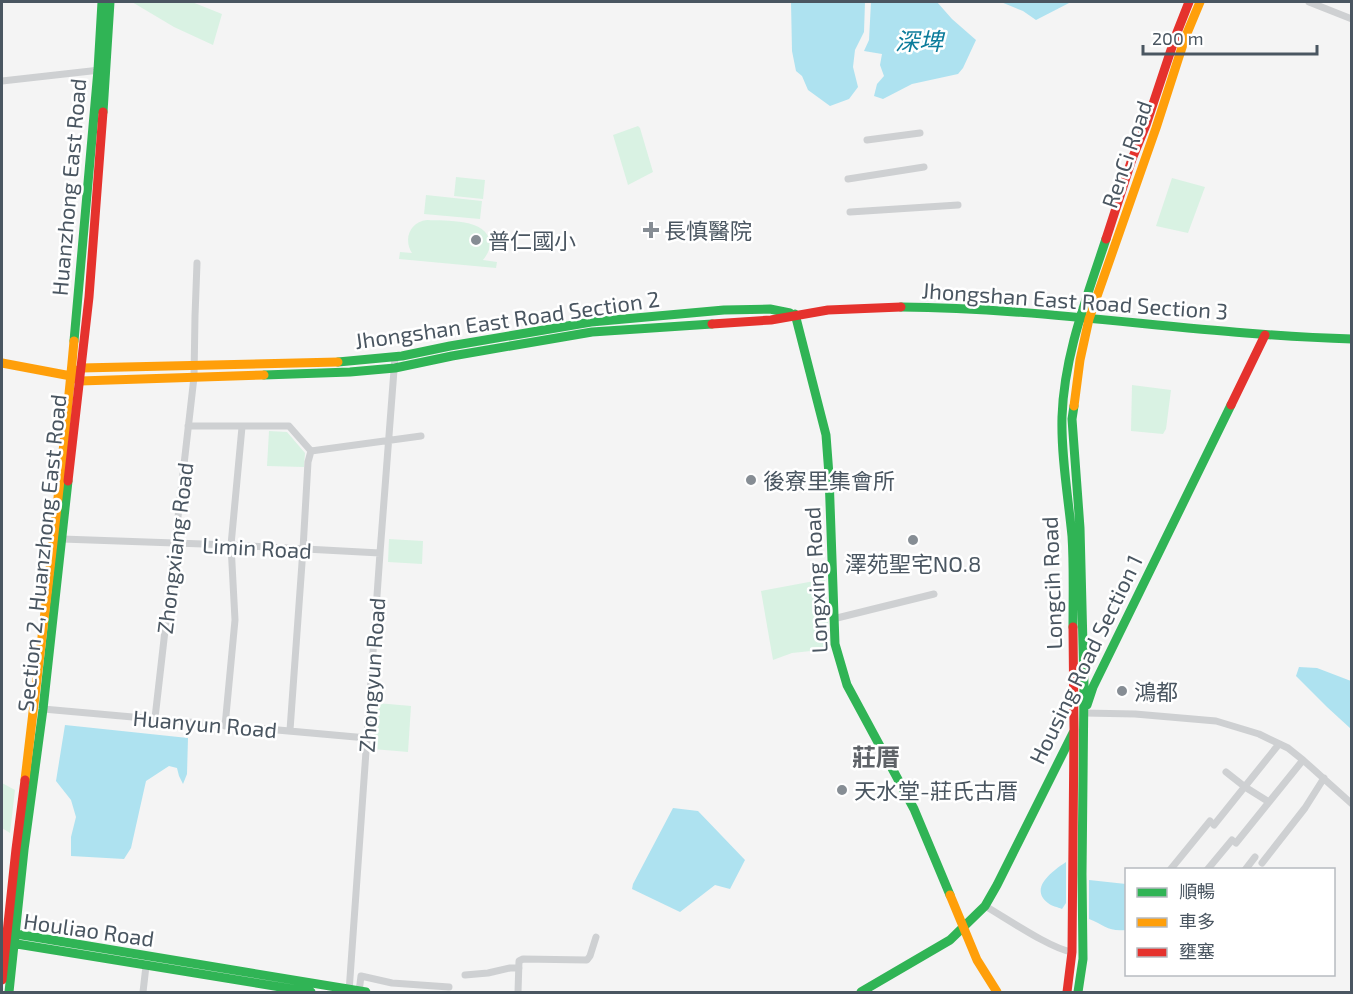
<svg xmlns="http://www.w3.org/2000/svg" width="1353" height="994" font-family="'Exo 2','Noto Sans TC',sans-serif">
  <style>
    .green { fill: #d9f2e3 }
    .water { fill: #aee2f0 }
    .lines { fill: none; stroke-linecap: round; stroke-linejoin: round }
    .street { stroke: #ced0d2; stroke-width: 7 }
    .fast { stroke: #30b455; stroke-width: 9 }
    .slow { stroke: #ff9f0a; stroke-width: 9 }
    .jam { stroke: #e5322d; stroke-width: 9 }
    .poi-dot { fill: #868d94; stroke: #fff; stroke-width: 2 }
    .labels { text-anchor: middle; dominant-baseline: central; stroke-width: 5; stroke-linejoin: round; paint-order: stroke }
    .street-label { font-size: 22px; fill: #4a5661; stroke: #fff }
    .poi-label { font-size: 22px; fill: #4a5661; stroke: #fff; text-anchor: start }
    .water-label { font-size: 24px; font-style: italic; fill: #0c7c9b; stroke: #fff }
    .neighbourhood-label { font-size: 24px; font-weight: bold; fill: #5f6368; stroke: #fff }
  </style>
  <rect width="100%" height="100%" fill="#f4f4f4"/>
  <path class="green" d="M132,2h60l30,12 -9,31 -39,-18z
    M638,126l2,2 13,44 -25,13 -15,-50z
    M456,177l29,3 -2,19 -29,-3z
    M1172,178l33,9 -17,46 -32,-7z
    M426,195l56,6 -2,18 -56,-5z
    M427,220c18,1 61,-2 63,23 0,7 -3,12 -7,17l14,2 -1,6 -97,-9 1,-7 12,1c-9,-14 -2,-31 15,-33z
    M1132,385l39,5 -5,39 -3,5 -32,-3z
    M269,431l18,1 18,21 -1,14 -37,-1z
    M389,539l34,2 -1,23 -34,-2z
    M825,579l5,70 -38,4 -19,7 -12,-69z
    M377,703l34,3 -3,46 -35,-3z
    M2,783l13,7 -5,43 -8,-5z"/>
  <path class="water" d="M791,2h74l-1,30 -9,18 -2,17 5,20 -9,12 -19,7 -22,-16 -6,-14 -6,-5 -4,-20z
    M871,2h66l15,17 24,21 -13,28 -5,6 -46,10 -29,15 -9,-3 3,-12 7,-8 -4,-11 2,-11 -18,-3 5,-11z
    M1001,2h70l-35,18 -13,-9z
    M1299,667l18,1 34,13v48l-24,-22 -31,-31z
    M65,725l123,13 -1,36 -4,10 -4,-8 -2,-8 -8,-2 -23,15 -15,67 -7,11 -53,-3v-19l5,-20 -5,-17 -15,-19z
    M673,808l25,3 47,49 -15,29 -15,-4 -35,27 -48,-23 1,-5z
    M1066,862v41l-4,6c-4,-2 -11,-3 -14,-6 -20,-15 6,-33 18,-41z
    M1089,880l37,4v46c-18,2 -21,-5 -37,-11z"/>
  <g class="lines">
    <path class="street" d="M1309,2l43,17
      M2,81l98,-11
      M867,140l53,-7
      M848,179l76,-12
      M850,212l108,-7
      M188,426h101l22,25 110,-15
      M62,539l169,6 149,8
      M833,619l101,-25
      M43,709l324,29
      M1084,713l51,1 81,7 43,13 29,14 15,12 49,44
      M155,718l39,-341 1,-61 2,-53
      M225,726l10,-106 -4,-75 11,-118
      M290,730l13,-181 5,-87 3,-11
      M1226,772l19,15 24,15
      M1214,825l65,-81
      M1236,843l67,-83
      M1262,863l43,-55 19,-30
      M1170,870l40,-49
      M1207,870l25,-30
      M1245,870l10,-13
      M985,906c21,12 66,43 87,46
      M465,975l23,-2 22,-5h9
      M143,992l3,-26
      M349,992l31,-439 15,-196
      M359,992l2,-16 31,7 57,4
      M518,992l1,-31 4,-2 64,1 3,-4 6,-19"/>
    <path class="fast" d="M103,112l7,-110
      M901,307c151,1 300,28 451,32
      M795,314l31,121 3,40 6,169 12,41 67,124 36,86
      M74,341l24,-271 4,-68
      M338,362l64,-6 48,-10 141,-24 133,-12 46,-1 20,4
      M264,375l86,-3 45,-4 57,-12 140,-24 120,-8
      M1074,406l-2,13 8,109 4,157 -2,189 1,85 -5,33
      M1073,627c0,-30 1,-61 -1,-91 -4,-40 -11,-80 -10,-119 2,-62 25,-120 44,-178
      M1087,705l6,-18 138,-282
      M12,937l4,-3 350,58
      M11,943l300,49
      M9,992l15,-142 19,-141 25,-228
      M861,992l89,-52 35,-34 12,-21 76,-152"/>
    <path class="slow" d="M2,363l69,13 9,5 184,-6
      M77,371l4,-3 257,-6
      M1074,406l6,-46 9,-41 67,-191 29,-90 15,-36
      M25,780c17,-146 36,-292 49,-439
      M950,895l27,65 20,32"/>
    <path class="jam" d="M1106,239l26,-80 14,-34 30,-90 13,-33
      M712,324l59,-4 57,-10 73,-3
      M1231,405l34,-70
      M68,481l21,-184 14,-185
      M2,980l14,-131 9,-69
      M1067,992l5,-40 2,-222 -1,-103"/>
  </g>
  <g class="poi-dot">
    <path d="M648 221h6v6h6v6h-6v6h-6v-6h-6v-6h6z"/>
    <circle cx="476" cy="240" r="6"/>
    <circle cx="751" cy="480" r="6"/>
    <circle cx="913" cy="540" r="6"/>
    <circle cx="1122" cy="691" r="6"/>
    <circle cx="842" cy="790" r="6"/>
  </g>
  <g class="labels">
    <g class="street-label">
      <text transform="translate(1126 154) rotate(-71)">RenCi Road</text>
      <text transform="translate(68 187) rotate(-85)">Huanzhong East Road</text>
      <text transform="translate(1075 300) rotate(4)">Jhongshan East Road Section 3</text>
      <text transform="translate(507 319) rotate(-8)">Jhongshan East Road Section 2</text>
      <text transform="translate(257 547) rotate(3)">Limin Road</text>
      <text transform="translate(174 548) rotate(-83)">Zhongxiang Road</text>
      <text transform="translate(41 553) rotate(-84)">Section 2, Huanzhong East Road</text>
      <text transform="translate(815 580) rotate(-93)">Longxing Road</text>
      <text transform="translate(1051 583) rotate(-92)">Longcih Road</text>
      <text transform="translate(1085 659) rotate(-64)">Housing Road Section 1</text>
      <text transform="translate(371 675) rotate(-86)">Zhongyun Road</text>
      <text transform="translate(205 723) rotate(5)">Huanyun Road</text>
      <text transform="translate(89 929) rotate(8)">Houliao Road</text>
    </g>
    <g class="poi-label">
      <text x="664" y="230">長慎醫院</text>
      <text x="488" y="240">普仁國小</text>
      <text x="763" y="480">後寮里集會所</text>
      <text x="913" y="563" text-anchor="middle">澤苑聖宅NO.8</text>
      <text x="1134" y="691">鴻都</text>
      <text x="854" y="790">天水堂-莊氏古厝</text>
    </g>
    <g class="water-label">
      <text x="919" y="40">深埤</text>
    </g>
    <g class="neighbourhood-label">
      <text x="876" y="756">莊厝</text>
    </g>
  </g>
  <rect width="1353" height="994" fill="none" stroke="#4a5661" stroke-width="6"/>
  <rect x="1125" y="868" width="210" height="108" fill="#ffffff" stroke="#b7bbc0" stroke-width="1.5"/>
  <rect x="1137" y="888" width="30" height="9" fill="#30b455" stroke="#b7bbc0" stroke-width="1.5"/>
  <text x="1179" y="898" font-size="18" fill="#4a5661">順暢</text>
  <rect x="1137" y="918" width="30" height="9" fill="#ff9f0a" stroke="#b7bbc0" stroke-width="1.5"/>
  <text x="1179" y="928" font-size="18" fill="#4a5661">車多</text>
  <rect x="1137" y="948" width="30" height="9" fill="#e5322d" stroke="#b7bbc0" stroke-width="1.5"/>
  <text x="1179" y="958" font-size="18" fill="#4a5661">壅塞</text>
  <path d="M1143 45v9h174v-9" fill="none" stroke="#4a5661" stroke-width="3"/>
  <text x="1152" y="45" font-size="18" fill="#4a5661" stroke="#ffffff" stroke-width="4.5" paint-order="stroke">200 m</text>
</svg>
